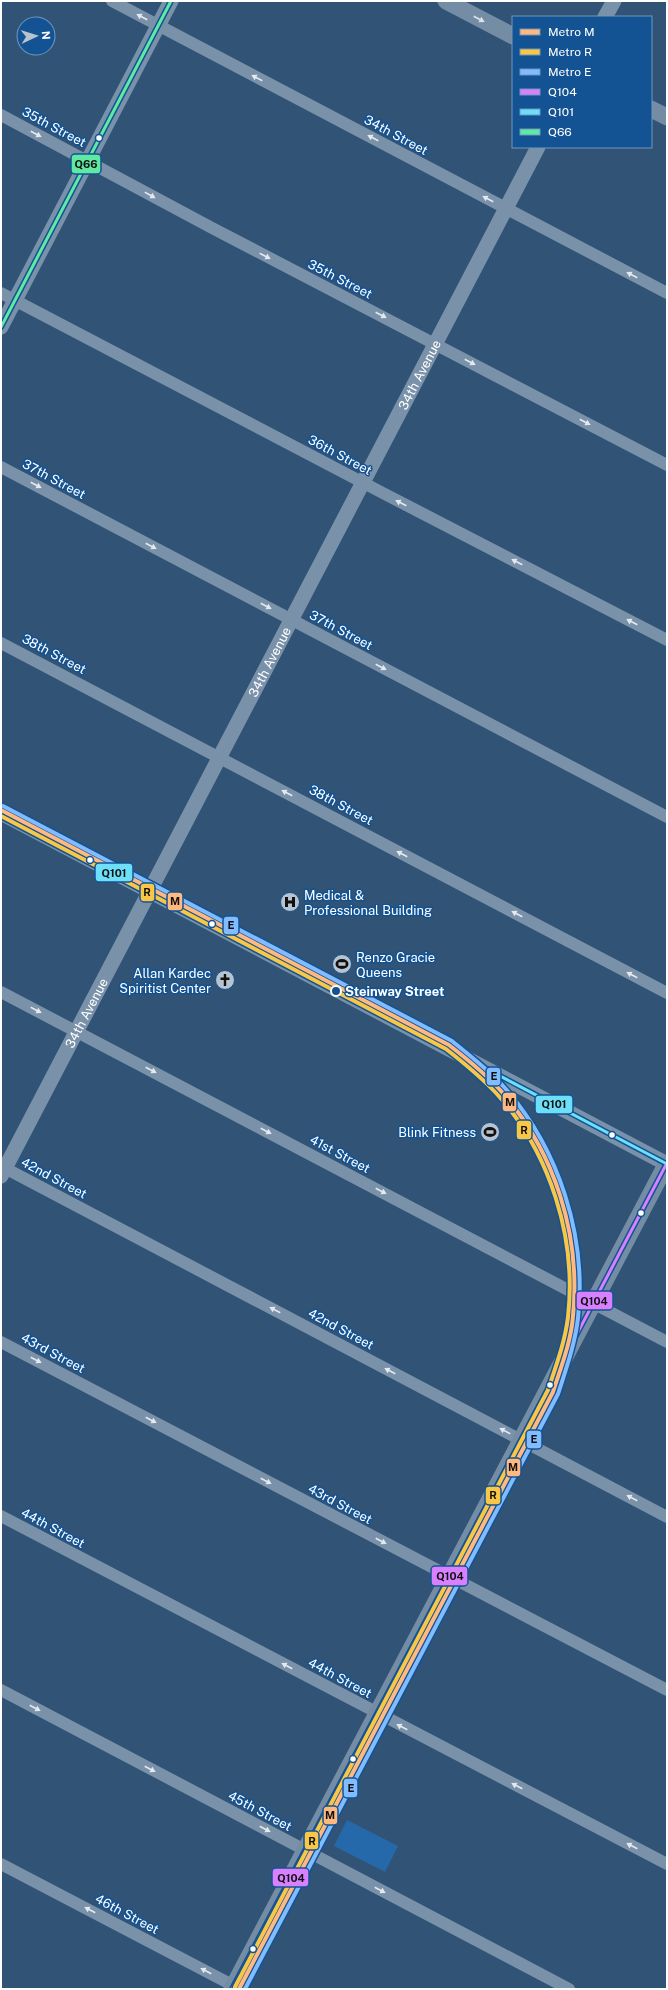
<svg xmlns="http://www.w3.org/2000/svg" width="668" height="1990" font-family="'Public Sans',sans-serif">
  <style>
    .green { fill: #2669aa }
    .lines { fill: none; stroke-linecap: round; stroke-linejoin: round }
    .minor { stroke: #7991a9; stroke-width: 12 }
    .tertiary { stroke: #7991a9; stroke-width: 15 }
    .secondary { stroke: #748da5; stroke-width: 17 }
    .bus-1-casing { stroke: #135393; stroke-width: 6 }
    .bus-2-casing { stroke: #135393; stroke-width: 6 }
    .bus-3-casing { stroke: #135393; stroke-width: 6 }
    .bus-1 { stroke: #d880ff; stroke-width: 3 }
    .bus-2 { stroke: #6ddff8; stroke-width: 3 }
    .bus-3 { stroke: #60e9a3; stroke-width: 3 }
    .metro-1-casing { stroke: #135393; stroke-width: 7 }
    .metro-2-casing { stroke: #135393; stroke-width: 7 }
    .metro-3-casing { stroke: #135393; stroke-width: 7 }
    .metro-1 { stroke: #ffb880; stroke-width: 4 }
    .metro-2 { stroke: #f9c746; stroke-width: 4 }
    .metro-3 { stroke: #80bcff; stroke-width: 4 }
    .oneway { fill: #e4e9ee }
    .oneway2 { fill: #dce2e8 }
    .bus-dot { fill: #fff; stroke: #135393; stroke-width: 1.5 }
    .stop-dot { fill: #135393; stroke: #fff; stroke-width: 2 }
    .labels { text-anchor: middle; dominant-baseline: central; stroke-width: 3; stroke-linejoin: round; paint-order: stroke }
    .street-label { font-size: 13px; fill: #fff; stroke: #135393 }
    .poi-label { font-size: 13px; fill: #fff; stroke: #135393; text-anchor: start }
    .stop-label { font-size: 13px; font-weight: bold; fill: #fff; stroke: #135393; text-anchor: start }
    .line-badge { stroke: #135393; stroke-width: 1.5 }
    .pale-badge-label { font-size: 11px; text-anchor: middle; font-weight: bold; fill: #111 }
  </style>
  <rect width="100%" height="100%" fill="#305376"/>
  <path class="green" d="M347,1820l51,26 -13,26 -51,-26z"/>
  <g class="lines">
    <path class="minor" d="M112,1l555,292
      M1,115l213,114 453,236
      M1,293l378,198 288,149
      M1,467l666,350
      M1,643l666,350
      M1,992l666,350
      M1,1166l666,351
      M1,1342l666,348
      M1,1516l666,348
      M1,1690l568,299
      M1,1864l239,125"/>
    <g class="tertiary">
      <path d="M605,17l9,-16"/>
      <path d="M1,327l170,-326"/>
      <path d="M1,813l666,351"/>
      <path id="s1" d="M1,1176l537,-1029"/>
    </g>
    <path class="secondary" d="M446,1l67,35
      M651,109l16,8
      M232,1989l435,-826"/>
    <g class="bus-1-casing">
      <path id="bus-1" d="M232,1989l435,-826"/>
    </g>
    <g class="bus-2-casing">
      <path id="bus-2" d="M1,813l666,351"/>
    </g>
    <g class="bus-3-casing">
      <path id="bus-3" d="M1,327l170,-326"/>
    </g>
    <use href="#bus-1" class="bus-1"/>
    <use href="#bus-2" class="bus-2"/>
    <use href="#bus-3" class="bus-3"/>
    <g class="metro-1-casing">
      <path id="metro-1" d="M1,810l448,235c18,14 37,29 52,46 54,61 80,144 72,225 -2,26 -12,51 -20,76l-314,597"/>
    </g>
    <g class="metro-2-casing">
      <path id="metro-2" d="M1,816l445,233c18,14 35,28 50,44 54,59 81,145 72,224 -3,25 -12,49 -20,73l-313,597"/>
    </g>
    <g class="metro-3-casing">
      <path id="metro-3" d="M3,806l449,235c18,15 37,29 52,46 55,62 83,149 74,231 -3,26 -12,51 -20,76l-313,595"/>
    </g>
    <use href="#metro-1" class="metro-1"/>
    <use href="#metro-2" class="metro-2"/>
    <use href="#metro-3" class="metro-3"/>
  </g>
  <defs><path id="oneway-solid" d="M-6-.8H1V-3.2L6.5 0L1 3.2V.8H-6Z"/></defs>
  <g class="oneway">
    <use href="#oneway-solid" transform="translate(142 17) rotate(-152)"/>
    <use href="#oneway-solid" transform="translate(257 78) rotate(-152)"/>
    <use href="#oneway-solid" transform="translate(36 134) rotate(28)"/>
    <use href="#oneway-solid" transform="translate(373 138) rotate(-152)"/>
    <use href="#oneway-solid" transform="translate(150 195) rotate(29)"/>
    <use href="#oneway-solid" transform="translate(488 199) rotate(-152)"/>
    <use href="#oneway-solid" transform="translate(265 256) rotate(27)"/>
    <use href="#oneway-solid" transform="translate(632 275) rotate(-152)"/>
    <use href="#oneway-solid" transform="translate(381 315) rotate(27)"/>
    <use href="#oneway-solid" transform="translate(470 362) rotate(28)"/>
    <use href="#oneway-solid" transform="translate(585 422) rotate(28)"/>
    <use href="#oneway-solid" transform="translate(36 485) rotate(28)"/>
    <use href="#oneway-solid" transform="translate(401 503) rotate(-153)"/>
    <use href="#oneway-solid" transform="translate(151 546) rotate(28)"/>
    <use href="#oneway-solid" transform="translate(517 562) rotate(-153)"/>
    <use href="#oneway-solid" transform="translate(266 606) rotate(28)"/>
    <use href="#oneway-solid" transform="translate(632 622) rotate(-153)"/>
    <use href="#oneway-solid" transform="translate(381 667) rotate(28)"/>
    <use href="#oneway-solid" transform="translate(287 793) rotate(-152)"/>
    <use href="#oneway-solid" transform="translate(402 854) rotate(-152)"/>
    <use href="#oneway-solid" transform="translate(517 914) rotate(-152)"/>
    <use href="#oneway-solid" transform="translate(632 975) rotate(-152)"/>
    <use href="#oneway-solid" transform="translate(36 1010) rotate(28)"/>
    <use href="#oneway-solid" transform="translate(151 1070) rotate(27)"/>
    <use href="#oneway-solid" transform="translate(266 1131) rotate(28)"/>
    <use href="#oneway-solid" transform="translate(381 1191) rotate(28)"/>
    <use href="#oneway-solid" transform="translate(275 1310) rotate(-152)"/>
    <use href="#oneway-solid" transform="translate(36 1360) rotate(28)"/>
    <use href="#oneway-solid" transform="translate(390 1371) rotate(-152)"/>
    <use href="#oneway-solid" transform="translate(151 1420) rotate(28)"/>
    <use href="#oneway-solid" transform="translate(505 1431) rotate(-152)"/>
    <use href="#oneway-solid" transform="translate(266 1481) rotate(28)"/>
    <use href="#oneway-solid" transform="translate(632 1498) rotate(-152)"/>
    <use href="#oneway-solid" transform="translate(381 1541) rotate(28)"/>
    <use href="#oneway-solid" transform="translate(287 1666) rotate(-152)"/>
    <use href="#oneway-solid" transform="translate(35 1708) rotate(28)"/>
    <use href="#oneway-solid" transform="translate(402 1727) rotate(-153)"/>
    <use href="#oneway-solid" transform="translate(150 1769) rotate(28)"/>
    <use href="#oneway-solid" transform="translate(517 1786) rotate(-153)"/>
    <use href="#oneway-solid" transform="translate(265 1829) rotate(28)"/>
    <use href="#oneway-solid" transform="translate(632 1846) rotate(-153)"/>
    <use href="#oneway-solid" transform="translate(380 1890) rotate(28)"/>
    <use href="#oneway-solid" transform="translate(90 1910) rotate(-152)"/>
    <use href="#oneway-solid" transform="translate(206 1971) rotate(-152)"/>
  </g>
  <use class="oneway2" href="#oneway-solid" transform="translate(479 19) rotate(28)"/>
  <defs>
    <g id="hospital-disc" transform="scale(1)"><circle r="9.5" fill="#b7c3cf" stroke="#135393"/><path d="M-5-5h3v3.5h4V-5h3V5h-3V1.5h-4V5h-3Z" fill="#111"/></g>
    <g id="stadium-disc" transform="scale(1)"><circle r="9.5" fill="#b7c3cf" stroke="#135393"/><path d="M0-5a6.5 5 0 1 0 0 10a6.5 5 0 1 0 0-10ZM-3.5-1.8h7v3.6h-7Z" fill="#111"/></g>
    <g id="church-disc" transform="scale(1)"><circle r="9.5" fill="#b7c3cf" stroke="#135393"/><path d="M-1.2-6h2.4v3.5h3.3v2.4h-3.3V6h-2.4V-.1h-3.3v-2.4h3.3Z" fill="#111"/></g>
  </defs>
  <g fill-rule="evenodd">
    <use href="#hospital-disc" x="290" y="902"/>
    <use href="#stadium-disc" x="342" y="964"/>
    <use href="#church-disc" x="225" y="980"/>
    <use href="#stadium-disc" x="490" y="1132"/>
  </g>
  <g class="bus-dot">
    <circle cx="99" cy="138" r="3.5"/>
    <circle cx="90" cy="860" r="3.5"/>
    <circle cx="212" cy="924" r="3.5"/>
    <circle cx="612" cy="1135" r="3.5"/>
    <circle cx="641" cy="1213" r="3.5"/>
    <circle cx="550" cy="1385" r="3.5"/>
    <circle cx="353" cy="1759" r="3.5"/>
    <circle cx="253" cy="1949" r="3.5"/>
  </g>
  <circle class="stop-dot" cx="336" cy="991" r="5"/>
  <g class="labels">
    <g class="street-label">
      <text transform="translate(54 127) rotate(28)">35th Street</text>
      <text transform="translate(396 135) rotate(28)">34th Street</text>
      <text transform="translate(340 279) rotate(27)">35th Street</text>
      <text stroke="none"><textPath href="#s1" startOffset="904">34th Avenue</textPath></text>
      <text transform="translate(340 455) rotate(28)">36th Street</text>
      <text transform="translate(54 479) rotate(28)">37th Street</text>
      <text transform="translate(341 630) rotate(28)">37th Street</text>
      <text transform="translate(54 654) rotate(28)">38th Street</text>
      <text stroke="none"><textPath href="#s1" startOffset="580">34th Avenue</textPath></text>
      <text transform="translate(341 805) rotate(28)">38th Street</text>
      <text stroke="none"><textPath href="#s1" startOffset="184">34th Avenue</textPath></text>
      <text transform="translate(340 1154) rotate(28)">41st Street</text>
      <text transform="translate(54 1178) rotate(28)">42nd Street</text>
      <text transform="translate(341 1329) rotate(28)">42nd Street</text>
      <text transform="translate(53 1353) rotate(28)">43rd Street</text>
      <text transform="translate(340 1504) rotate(28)">43rd Street</text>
      <text transform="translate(53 1528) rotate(28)">44th Street</text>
      <text transform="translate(340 1678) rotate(28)">44th Street</text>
      <text transform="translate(260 1811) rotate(28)">45th Street</text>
      <text transform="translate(127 1914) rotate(28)">46th Street</text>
    </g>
    <g class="poi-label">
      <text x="304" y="895">Medical &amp;<tspan x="304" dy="15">Professional Building</tspan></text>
      <text x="356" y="957">Renzo Gracie<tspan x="356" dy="15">Queens</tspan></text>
      <text x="211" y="973" text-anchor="end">Allan Kardec<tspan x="211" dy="15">Spiritist Center</tspan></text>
      <text x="476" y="1132" text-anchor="end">Blink Fitness</text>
    </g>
    <g class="stop-label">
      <text x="345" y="991">Steinway Street</text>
    </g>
  </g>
  <g class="line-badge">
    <rect x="71" y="154" width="30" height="20" rx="4" fill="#60e9a3"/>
    <rect x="95" y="863" width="38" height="19" rx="4" fill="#6ddff8"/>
    <rect x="140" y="883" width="15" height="19" rx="4" fill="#f9c746"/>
    <rect x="167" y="892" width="16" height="19" rx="4" fill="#ffb880"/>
    <rect x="223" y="916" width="16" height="19" rx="4" fill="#80bcff"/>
    <rect x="486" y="1067" width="15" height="19" rx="4" fill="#80bcff"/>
    <rect x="502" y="1092" width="15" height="20" rx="4" fill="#ffb880"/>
    <rect x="535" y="1095" width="38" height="19" rx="4" fill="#6ddff8"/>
    <rect x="516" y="1120" width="16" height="20" rx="4" fill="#f9c746"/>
    <rect x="576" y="1291" width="37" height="19" rx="4" fill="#d880ff"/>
    <rect x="526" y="1430" width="16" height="19" rx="4" fill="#80bcff"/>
    <rect x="506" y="1458" width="15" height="19" rx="4" fill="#ffb880"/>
    <rect x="485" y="1486" width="16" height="19" rx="4" fill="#f9c746"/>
    <rect x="431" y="1566" width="37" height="20" rx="4" fill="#d880ff"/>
    <rect x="343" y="1778" width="15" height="20" rx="4" fill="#80bcff"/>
    <rect x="323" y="1806" width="15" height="19" rx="4" fill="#ffb880"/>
    <rect x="304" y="1831" width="15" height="19" rx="4" fill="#f9c746"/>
    <rect x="272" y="1868" width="37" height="19" rx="4" fill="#d880ff"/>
  </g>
  <g class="pale-badge-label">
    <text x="86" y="168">Q66</text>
    <text x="114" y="877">Q101</text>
    <text x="147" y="896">R</text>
    <text x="175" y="905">M</text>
    <text x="231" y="929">E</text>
    <text x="494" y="1080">E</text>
    <text x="510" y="1106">M</text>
    <text x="554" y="1108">Q101</text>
    <text x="524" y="1134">R</text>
    <text x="594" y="1305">Q104</text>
    <text x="534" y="1443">E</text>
    <text x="513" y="1471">M</text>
    <text x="493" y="1499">R</text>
    <text x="450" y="1580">Q104</text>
    <text x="351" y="1792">E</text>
    <text x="330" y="1819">M</text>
    <text x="312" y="1845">R</text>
    <text x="291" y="1882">Q104</text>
  </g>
  <rect width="668" height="1990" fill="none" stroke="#ffffff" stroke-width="4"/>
  <rect x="512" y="16" width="140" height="132" fill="#135393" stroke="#7198be"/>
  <rect x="520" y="29" width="20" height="6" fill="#ffb880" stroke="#7198be"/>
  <text x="548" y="36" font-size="12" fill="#ffffff">Metro M</text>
  <rect x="520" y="49" width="20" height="6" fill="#f9c746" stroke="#7198be"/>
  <text x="548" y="56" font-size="12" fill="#ffffff">Metro R</text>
  <rect x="520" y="69" width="20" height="6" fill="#80bcff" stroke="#7198be"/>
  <text x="548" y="76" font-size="12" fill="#ffffff">Metro E</text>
  <rect x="520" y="89" width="20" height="6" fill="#d880ff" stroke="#7198be"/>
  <text x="548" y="96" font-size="12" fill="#ffffff">Q104</text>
  <rect x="520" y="109" width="20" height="6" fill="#6ddff8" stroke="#7198be"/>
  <text x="548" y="116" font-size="12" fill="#ffffff">Q101</text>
  <rect x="520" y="129" width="20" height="6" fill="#60e9a3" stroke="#7198be"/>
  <text x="548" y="136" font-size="12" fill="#ffffff">Q66</text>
  <g transform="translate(36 36) rotate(86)"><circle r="19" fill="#135393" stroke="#7198be"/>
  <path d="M0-3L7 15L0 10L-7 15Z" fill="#b7c3cf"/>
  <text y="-6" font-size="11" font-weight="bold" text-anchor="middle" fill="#ffffff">N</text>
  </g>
</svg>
